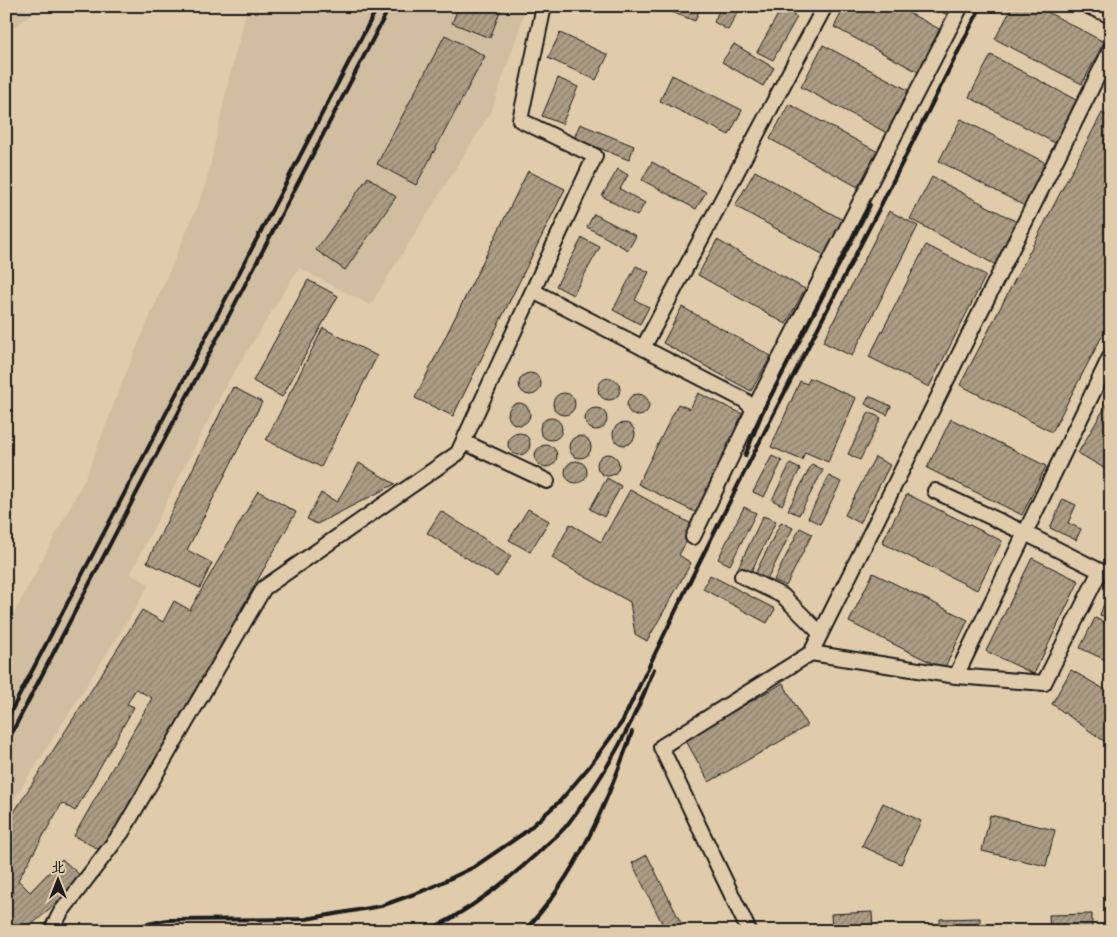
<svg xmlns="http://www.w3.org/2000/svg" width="1117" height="937" font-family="'Gochi Hand','LXGW WenKai TC',sans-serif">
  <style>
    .built { fill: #d1bd9f }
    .building { fill: url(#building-hatch); stroke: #1c1c1c }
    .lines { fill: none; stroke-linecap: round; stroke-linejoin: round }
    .minor-casing { stroke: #1c1c1c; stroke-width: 18 }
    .minor { stroke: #e0cbaa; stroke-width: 14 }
    .rail { stroke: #1c1c1c; stroke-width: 4 }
  </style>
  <defs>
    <pattern id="building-hatch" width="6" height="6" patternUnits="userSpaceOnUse" patternTransform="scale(1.25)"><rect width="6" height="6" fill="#ad9d85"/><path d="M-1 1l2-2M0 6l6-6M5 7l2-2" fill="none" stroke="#8c7f6c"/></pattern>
  </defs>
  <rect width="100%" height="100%" fill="#e0cbaa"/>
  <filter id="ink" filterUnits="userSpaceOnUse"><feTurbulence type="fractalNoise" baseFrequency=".02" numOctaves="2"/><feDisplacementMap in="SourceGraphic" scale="10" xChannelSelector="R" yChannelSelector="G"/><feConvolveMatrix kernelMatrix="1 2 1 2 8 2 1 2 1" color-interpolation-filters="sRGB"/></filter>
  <g filter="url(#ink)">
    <path class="built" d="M6,6h33l-1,3 -32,24z
      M248,6h279l-36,106 -121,193 -71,-37 -73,117 -96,189 19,10 -14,25 -129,203v-183l79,-150 41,-106 79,-185 25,-113z"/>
    <path class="building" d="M459,6h43l-12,32 -38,-15z
      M656,6h39l5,2 -5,13z
      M721,6h20l-13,24 -14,-8z
      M845,6h51l47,25 -23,42 -86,-46z
      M931,6h23l-5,10z
      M1013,6h23l68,36 -22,42 -87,-45z
      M781,9l16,8 -24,43 -16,-8z
      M560,33l48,22 -12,25 -48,-22z
      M445,35l40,21 -69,129 -39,-21z
      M734,44l40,24 -11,18 -41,-24z
      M823,45l87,46 -23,42 -86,-46z
      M991,55l87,46 -23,42 -86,-46z
      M672,75l70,35 -13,25 -69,-34z
      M558,78l20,9 -16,37 -20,-8z
      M789,104l89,48 -20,35 -88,-48z
      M1102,113l9,4v202l-59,113 -92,-47z
      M961,119l87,45 -23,42 -86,-45z
      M580,124l54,22 -5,14 -55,-22z
      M652,162l54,30 -10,17 -54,-29z
      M618,169l10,6 -8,14 25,14 -8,13 -35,-20z
      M528,171l37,18 -112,227 -38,-18z
      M755,171l88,49 -19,35 -89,-49z
      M368,177l28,20 -51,73 -29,-20z
      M932,177l87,46 -23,42 -86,-46z
      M889,211l29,15 -66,130 -29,-14z
      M594,214l42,22 -8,14 -41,-23z
      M582,238l18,9 -27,48 -17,-9z
      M717,240l88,49 -19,35 -88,-49z
      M926,245l60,30 -57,112 -60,-30z
      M636,266l13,6 -14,28 14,7 -9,17 -27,-14z
      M308,280l30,16 -56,101 -29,-16z
      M682,307l89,49 -20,35 -88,-48z
      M323,328l54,28 -56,111 -55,-27z
      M519 384a11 11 0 1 1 22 0a11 11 0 1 1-22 0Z
      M810,378l46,20 -28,64 -23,-10 -3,8 -31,-13 29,-66 7,3z
      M598 389a11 11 0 1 1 22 0a11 11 0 1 1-22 0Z
      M233,387l29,15 -75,148 25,13 -12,25 -53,-26z
      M698,393l49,23 -48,98 -61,-30 40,-80 12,5z
      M553 404a11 11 0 1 1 22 0a11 11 0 1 1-22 0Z
      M627 405a11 11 0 1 1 22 0a11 11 0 1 1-22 0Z
      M869,396l22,10 -4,9 -22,-11z
      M1111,397v75l-33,-19z
      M508 414a11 11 0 1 1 22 0a11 11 0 1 1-22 0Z
      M585 419a11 11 0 1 1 22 0a11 11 0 1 1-22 0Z
      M869,412l12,6 -21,42 -12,-6z
      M540 429a11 11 0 1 1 22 0a11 11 0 1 1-22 0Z
      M951,419l95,47 -24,49 -95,-47z
      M613 434a11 11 0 1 1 22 0a11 11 0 1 1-22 0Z
      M508 444a11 11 0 1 1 22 0a11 11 0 1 1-22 0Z
      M569 447a11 11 0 1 1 22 0a11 11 0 1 1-22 0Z
      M535 456a11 11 0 1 1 22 0a11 11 0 1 1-22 0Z
      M597 465a11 11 0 1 1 22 0a11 11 0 1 1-22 0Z
      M772,456l10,5 -18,36 -11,-5z
      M875,457l15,8 -30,58 -15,-8z
      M565 472a11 11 0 1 1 22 0a11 11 0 1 1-22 0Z
      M359,463l36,21 -78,40 -10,-5 14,-26 16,9z
      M790,464l10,5 -18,36 -10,-5z
      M812,464l11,6 -24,45 -11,-5z
      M829,476l12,6 -21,42 -12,-6z
      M607,478l14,8 -17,31 -14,-8z
      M630,490l65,36 -16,29 12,8 -44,78 -12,-7 -5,-32 -78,-44 18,-34 31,18z
      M258,491l38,21 -192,340 -30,-16 78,-138 -16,-9 -9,15 7,3 -59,104 -13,-8 -44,77 12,12 32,-33 21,19 -58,53h-19v-106l136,-215 21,12 11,-21 16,9z
      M907,494l95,47 -25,49 -95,-47z
      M1063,499l13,6 -8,18 13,6 -5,11 -26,-12z
      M744,507l12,6 -26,52 -12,-6z
      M528,509l21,12 -19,31 -21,-12z
      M441,511l70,45 -14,21 -70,-44z
      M763,516l13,5 -26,53 -12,-6z
      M781,522l12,6 -26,52 -12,-6z
      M800,528l12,6 -26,52 -12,-6z
      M1032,558l47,23 -45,93 -48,-23z
      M873,573l95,47 -24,49 -95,-47z
      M710,575l65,34 -8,14 -64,-34z
      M1111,584v35l-11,-4z
      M1095,618l16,7 -1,37 -30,-14z
      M1071,670l40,23v53l-59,-42z
      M783,683l24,43 -98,56 -24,-43z
      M883,803l38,18 -20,43 -39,-18z
      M990,815l65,15 -9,36 -64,-15z
      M647,855l38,76h-19l-34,-68z
      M872,912l1,19h-41l-1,-17z
      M1092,914v17h-42l-1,-16z
      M980,918v13h-40v-12z"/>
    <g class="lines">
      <g class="minor-casing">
        <path id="minor" d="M1088,6l23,10
          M533,291l211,109 10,9 -61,128
          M643,348l182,-342
          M754,409l207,-403
          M464,442l83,39
          M935,491l90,42 75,38 -56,112 -88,-7
          M742,576l41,20 37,37
          M811,653l145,23 155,-321
          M51,931l10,-19 61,-80 142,-244 194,-135 137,-297 -75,-36 24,-114
          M749,931l-88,-184 150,-94 300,-604"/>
      </g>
      <use href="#minor" class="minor"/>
      <path class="rail" d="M745,456l17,-43 108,-208
        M6,721l372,-715
        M6,744l384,-738
        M114,931l53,-11 139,-1 75,-13 47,-17 46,-22 50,-34 36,-32 29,-34 33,-45 69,-143 81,-162 107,-208 102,-203
        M428,931c42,-21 80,-50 114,-82 8,-8 18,-15 25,-24 36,-46 66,-101 87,-156
        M524,931c53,-55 83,-128 108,-199"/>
    </g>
  </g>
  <rect width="1117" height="937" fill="none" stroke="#e0cbaa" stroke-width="25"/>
  <rect x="12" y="12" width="1092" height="912" fill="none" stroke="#1c1c1c" stroke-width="2" filter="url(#ink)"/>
  <g transform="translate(58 880)" stroke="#e0cbaa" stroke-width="4" paint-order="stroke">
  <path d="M0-4L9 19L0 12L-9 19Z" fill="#1c1c1c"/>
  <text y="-8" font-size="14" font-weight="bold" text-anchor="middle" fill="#1c1c1c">北</text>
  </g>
</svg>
